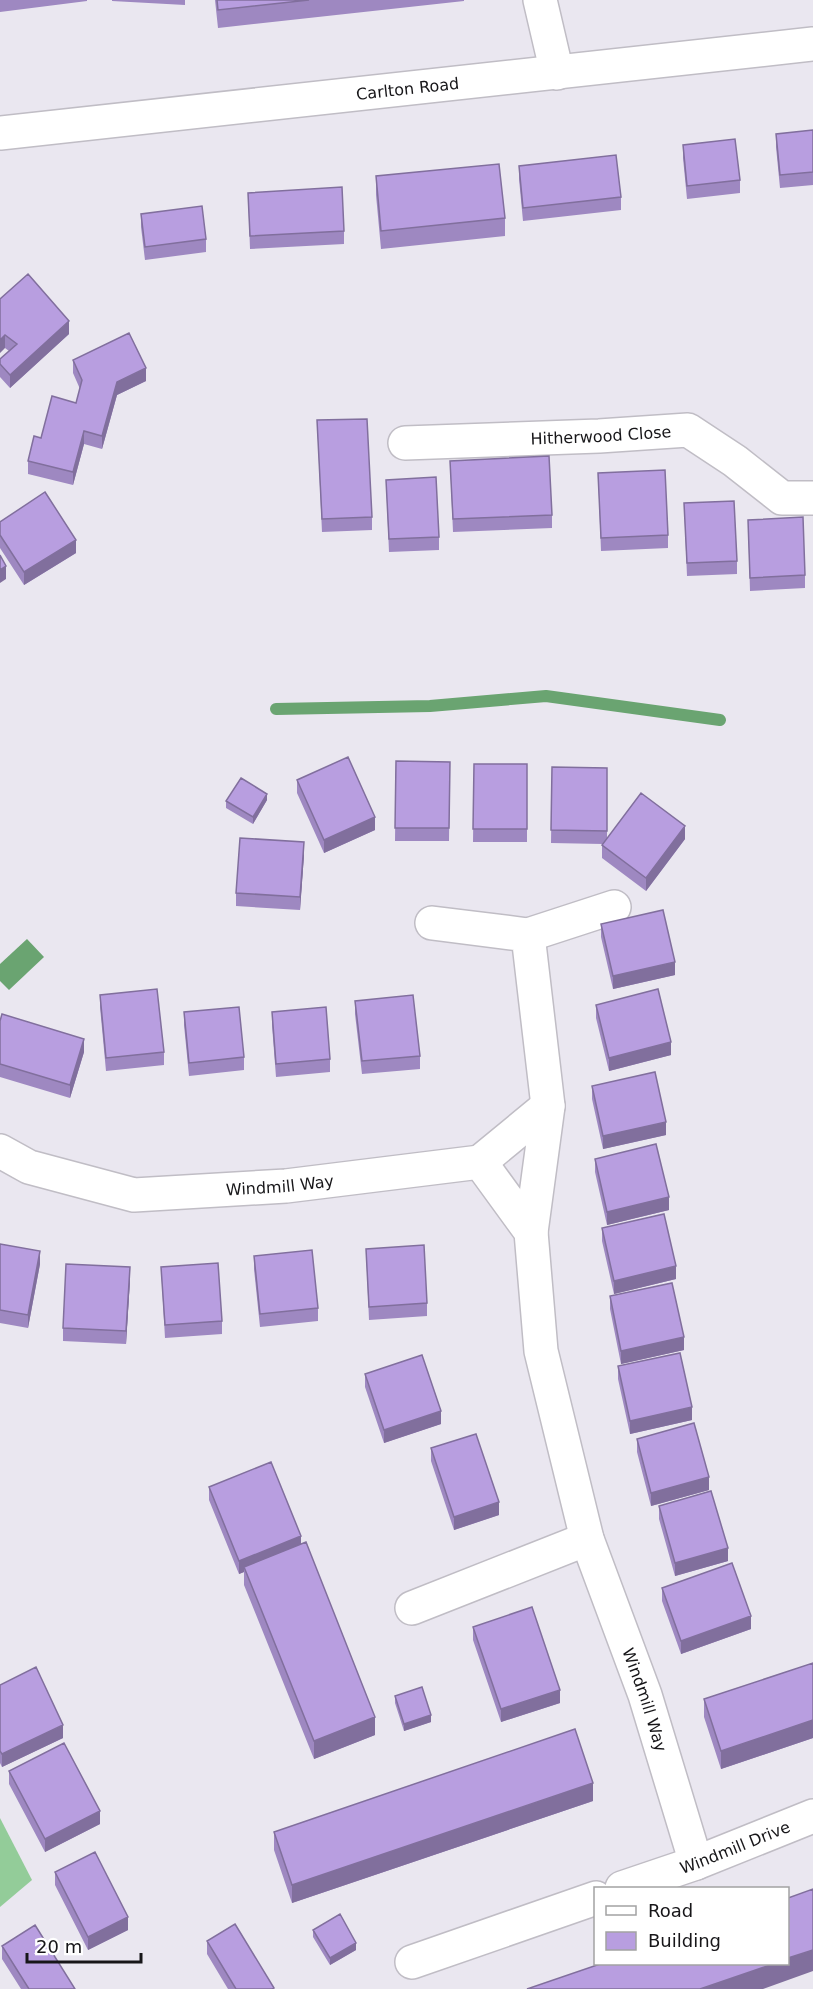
<svg xmlns="http://www.w3.org/2000/svg" width="813" height="1989" font-family="'DejaVu Sans',sans-serif">
  <style>
    .green { fill: #93cc99 }
    .water { fill: #6aa471 }
    .lines { fill: none; stroke-linecap: round; stroke-linejoin: round }
    .stream { stroke: #6aa471; stroke-width: 12 }
    .minor-casing { stroke: #c0bdc5; stroke-width: 36 }
    .minor { stroke: #fff; stroke-width: 33 }
    .wall { fill: #9e88c1 }
    .shaded-wall { fill: #816f9d }
    .building { fill: #b89ee0; stroke: #816f9d; stroke-width: 1.5 }
    .labels { text-anchor: middle; dominant-baseline: central; stroke-width: 5; stroke-linejoin: round; paint-order: stroke }
    .street-label { font-size: 16px; fill: #171619; stroke: #fff }
  </style>
  <rect width="100%" height="100%" fill="#eae7f0"/>
  <path class="green" d="M0,1818l32,62 -32,27z"/>
  <path class="water" d="M27,939l17,18 -35,33 -9,-9v-17z"/>
  <g class="lines">
    <path class="stream" d="M276,709l154,-3 116,-10 174,24"/>
    <g class="minor-casing">
      <g id="minor">
        <path d="M540,0l17,73"/>
        <path id="s1" d="M0,133l813,-89"/>
        <path id="s2" d="M405,443l194,-7 89,-6 47,31 47,37h31"/>
        <path d="M432,923l96,12 20,171 -17,126"/>
        <path d="M528,935l86,-28"/>
        <path id="s3" d="M0,1151l29,16 105,28 152,-9 194,-24 51,70 10,119 46,188 58,156 51,168"/>
        <path d="M480,1162l68,-56"/>
        <path d="M412,1608l175,-69"/>
        <path id="s4" d="M622,1888l74,-25 117,-47"/>
        <path d="M412,1962l184,-64"/>
      </g>
    </g>
    <use href="#minor" class="minor"/>
  </g>
  <path class="wall" d="M0,0h87v1l-87,11z
    M112,0h73v5l-73,-4z
    M215,0h249v1l-246,27z
    M813,130v55l-33,3 -4,-41v-13z
    M683,145l57,35v13l-53,6 -4,-41z
    M519,166l102,31v13l-98,11 -4,-42z
    M376,176l129,42v18l-124,13 -5,-54z
    M248,193l96,38v13l-94,5z
    M141,214l65,25v13l-61,8 -4,-33z
    M0,299l69,35 -59,54 -10,-11v-18l9,-8 -4,-3z
    M73,360l73,21 -29,14 -15,54 -18,-5 -11,41 -45,-11v-13l13,-23 35,-35 4,-14 -7,-16z
    M317,420l55,97v13l-50,2z
    M450,461l102,54v13l-99,4z
    M598,473l70,62v13l-67,3z
    M386,480l53,57v13l-50,2z
    M684,503l53,58v13l-50,2z
    M748,520l57,55v13l-55,3z
    M0,522l76,31 -52,32 -24,-37z
    M396,761l54,1 -1,79h-54z
    M474,764h53v78h-54z
    M552,767l55,1v70l78,1 -39,52 -44,-33v-13l1,-1 -52,-1z
    M297,780l78,50 -51,23 -27,-60z
    M267,800l-14,24 -27,-16v-7z
    M304,855l-4,55 -64,-4v-13z
    M601,924l74,51 -62,14 -12,-52z
    M100,995l64,57v13l-58,6 -6,-64z
    M355,1001l65,55v13l-58,5 -7,-60z
    M596,1005l75,50 -62,16 -13,-53z
    M184,1012l60,45v13l-55,6 -5,-51z
    M272,1012l58,47v13l-54,5 -4,-52z
    M0,1021l84,31 -14,46 -70,-21z
    M592,1086l74,49 -63,14 -11,-50z
    M595,1159l74,51 -62,15 -12,-53z
    M602,1228l74,51 -62,15 -12,-53z
    M0,1244l40,20 -12,64 -28,-5z
    M366,1249l61,54v13l-58,4z
    M254,1256l64,52v13l-58,6 -6,-58z
    M161,1267l61,54v13l-57,4z
    M130,1280l-4,64 -63,-3v-13z
    M610,1296l74,54 -63,14 -11,-55z
    M618,1366l74,54 -62,14 -12,-55z
    M365,1374l76,50 -57,19 -19,-56z
    M637,1439l72,51 -58,16 -14,-54z
    M431,1448l68,67 -45,15 -23,-69z
    M209,1487l92,57 74,191 -61,24 -70,-174v-13l-5,2 -30,-74z
    M659,1506l69,55 -53,15 -16,-57z
    M662,1588l89,41 -70,25 -19,-53z
    M473,1627l87,76 -59,19 -28,-82z
    M813,1663v75l-92,31 -17,-52v-18z
    M0,1685l63,53 -61,29 -2,-4z
    M395,1696l36,26 -27,9 -9,-28z
    M9,1771l91,53 -55,28 -36,-68z
    M593,1801l-301,102 -18,-53v-18z
    M55,1872l73,58 -40,20 -33,-65z
    M313,1930l43,20 -26,15 -17,-28z
    M207,1941l67,48h-46l-21,-35z
    M2,1946l73,43h-54l-19,-30z"/>
  <path class="shaded-wall" d="M69,321v13l-59,54v-13z
    M5,335v13l-5,5v-13z
    M146,368v13l-29,14 -15,54v-13l15,-54z
    M84,431v13l-11,41v-13z
    M76,540v13l-52,32v-13z
    M6,566v13l-6,4v-13z
    M267,794v6l-14,24v-7z
    M375,817v13l-51,23v-13z
    M685,826v13l-39,52v-13z
    M304,842v13l-4,55v-13z
    M675,962v13l-62,14v-13z
    M84,1039v13l-14,46v-13z
    M671,1042v13l-62,16v-13z
    M666,1122v13l-63,14v-13z
    M669,1197v13l-62,15v-13z
    M40,1251v13l-12,64v-13z
    M676,1266v13l-62,15v-13z
    M130,1267v13l-4,64v-13z
    M684,1337v13l-63,14v-13z
    M692,1407v13l-62,14v-13z
    M441,1411v13l-57,19v-13z
    M709,1477v13l-58,16v-13z
    M499,1502v13l-45,15v-13z
    M301,1536v13l-57,18v5l-5,2v-13z
    M728,1548v13l-53,15v-13z
    M751,1616v13l-70,25v-13z
    M560,1690v13l-59,19v-13z
    M431,1715v7l-27,9v-7z
    M375,1717v18l-61,24v-18z
    M813,1720v18l-92,31v-18z
    M63,1725v13l-61,29v-13z
    M593,1783v18l-301,102v-18z
    M100,1811v13l-55,28v-13z
    M128,1917v13l-40,20v-13z
    M356,1943v7l-26,15v-7z
    M813,1950v21l-50,18h-63l73,-25h15v-6z"/>
  <path class="building" d="M217,0h92l-91,10z
    M813,130v42l-33,3 -4,-41z
    M735,139l5,41 -53,6 -4,-41z
    M616,155l5,42 -98,11 -4,-42z
    M499,164l6,54 -124,13 -5,-55z
    M342,187l2,44 -94,5 -2,-43z
    M202,206l4,33 -61,8 -4,-33z
    M28,274l41,47 -59,54 -10,-11v-5l17,-15 -12,-9 -5,5v-41z
    M129,333l17,35 -29,14 -15,54 -18,-5 -11,41 -45,-11 6,-25 7,2 11,-42 24,7 6,-23 -9,-20z
    M367,419l5,98 -50,2 -5,-99z
    M549,456l3,59 -99,4 -3,-58z
    M665,470l3,65 -67,3 -3,-65z
    M436,477l3,60 -50,2 -3,-59z
    M45,492l31,48 -52,32 -24,-37v-13z
    M734,501l3,60 -50,2 -3,-60z
    M803,517l2,58 -55,3 -2,-58z
    M0,555l6,11 -6,4z
    M348,757l27,60 -51,23 -27,-60z
    M396,761l54,1 -1,66h-54z
    M474,764h53v65h-54z
    M552,767l55,1v63l-56,-1z
    M241,778l26,16 -14,23 -27,-16z
    M641,793l44,33 -39,52 -44,-33z
    M240,838l64,4 -4,55 -64,-4z
    M663,910l12,52 -62,14 -12,-52z
    M157,989l7,63 -58,6 -6,-63z
    M658,989l13,53 -62,16 -13,-53z
    M413,995l7,61 -58,5 -7,-60z
    M239,1007l5,50 -55,6 -5,-51z
    M326,1007l4,52 -54,5 -4,-52z
    M2,1014l82,25 -14,46 -70,-21v-43z
    M655,1072l11,50 -63,14 -11,-50z
    M656,1144l13,53 -62,15 -12,-53z
    M664,1214l12,52 -62,15 -12,-53z
    M0,1244l40,7 -12,64 -28,-5z
    M424,1245l3,58 -58,4 -3,-58z
    M312,1250l6,58 -58,6 -6,-58z
    M218,1263l4,58 -57,4 -4,-58z
    M66,1264l64,3 -4,64 -63,-3z
    M672,1283l12,54 -63,14 -11,-55z
    M680,1353l12,54 -62,14 -12,-55z
    M422,1355l19,56 -57,19 -19,-56z
    M694,1423l15,54 -58,16 -14,-54z
    M476,1434l23,68 -45,15 -23,-69z
    M271,1462l30,74 -62,25 -30,-74z
    M711,1491l17,57 -53,15 -16,-57z
    M306,1542l69,175 -61,24 -70,-174z
    M732,1563l19,53 -70,25 -19,-53z
    M532,1607l28,83 -59,19 -28,-82z
    M813,1663v57l-92,31 -17,-52z
    M36,1667l27,58 -61,29 -2,-3v-66z
    M422,1687l9,28 -27,9 -9,-28z
    M575,1729l18,54 -301,102 -18,-53z
    M64,1743l36,68 -55,28 -36,-68z
    M95,1852l33,65 -40,20 -33,-65z
    M813,1889v61l-25,8v-60z
    M340,1914l16,29 -26,15 -17,-28z
    M235,1924l39,64 -2,1h-36l-29,-48z
    M35,1925l40,64h-46l-27,-43z
    M600,1964h173l-73,25h-173z"/>
  <g class="labels">
    <g class="street-label">
      <text stroke="none"><textPath href="#s1" startOffset="410">Carlton Road</textPath></text>
      <text stroke="none"><textPath href="#s2" startOffset="196">Hitherwood Close</textPath></text>
      <text stroke="none"><textPath href="#s3" startOffset="288">Windmill Way</textPath></text>
      <text stroke="none"><textPath href="#s3" startOffset="1060">Windmill Way</textPath></text>
      <text stroke="none"><textPath href="#s4" startOffset="120">Windmill Drive</textPath></text>
    </g>
  </g>
  <rect x="594" y="1887" width="195" height="78" fill="#ffffff" stroke="#a2a2a3" stroke-width="1.5"/>
  <rect x="606" y="1906" width="30" height="9" fill="#ffffff" stroke="#a2a2a3" stroke-width="1.5"/>
  <text x="648" y="1917" font-size="18" fill="#171619">Road</text>
  <rect x="606" y="1932" width="30" height="18" fill="#b89ee0" stroke="#a2a2a3" stroke-width="1.5"/>
  <text x="648" y="1947" font-size="18" fill="#171619">Building</text>
  <path d="M27 1953v9h114v-9" fill="none" stroke="#171619" stroke-width="3"/>
  <text x="36" y="1953" font-size="18" fill="#171619" stroke="#ffffff" stroke-width="4.5" paint-order="stroke">20 m</text>
</svg>
